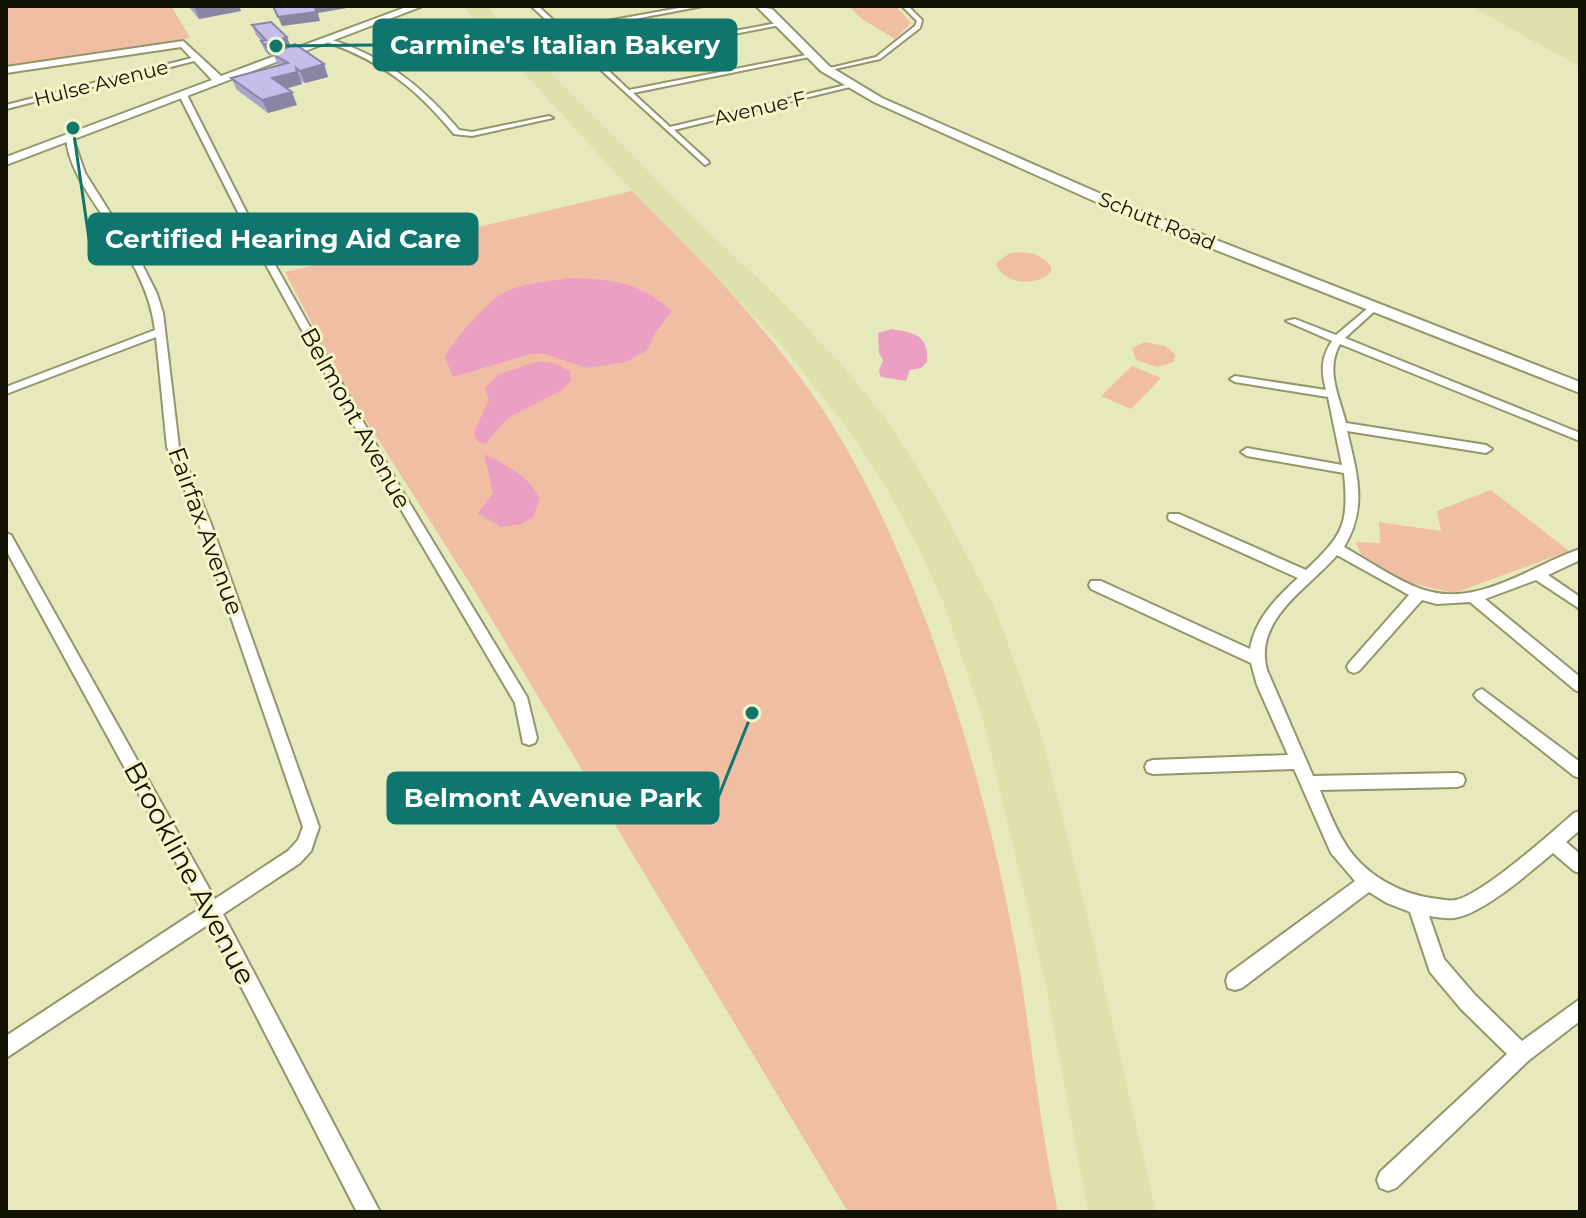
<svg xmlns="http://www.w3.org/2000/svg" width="1586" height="1218" font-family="Montserrat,sans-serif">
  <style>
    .built { fill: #dee1ab }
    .green { fill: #f0bea2 }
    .water { fill: #eb9fc2 }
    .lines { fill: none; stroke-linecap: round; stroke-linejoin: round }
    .street-casing { stroke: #93966a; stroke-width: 4 }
    .secondary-casing { stroke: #93966a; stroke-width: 4 }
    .street { fill: #fff; fill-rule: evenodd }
    .secondary { fill: #fff; fill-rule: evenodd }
    .wall { fill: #a9a4c9 }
    .shaded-wall { fill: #8986a4 }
    .building { fill: #c4bfea; stroke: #8986a4; stroke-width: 2 }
    .labels { text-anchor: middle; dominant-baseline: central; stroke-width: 6; stroke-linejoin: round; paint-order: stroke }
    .far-street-label { font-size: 20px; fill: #121203; stroke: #f3f6c8 }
    .street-label { font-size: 24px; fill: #121203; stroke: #f3f6c8 }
    .near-street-label { font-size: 28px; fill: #121203; stroke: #f3f6c8 }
    .leader { fill: none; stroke: #0f766e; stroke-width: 3 }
    .callout-dot { fill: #0f766e; stroke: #f3f6c8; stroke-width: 3 }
    .callout { fill: #0f766e; stroke: #0f766e; stroke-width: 3 }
    .callout-label { font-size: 26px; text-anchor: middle; font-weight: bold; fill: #fff }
  </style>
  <rect width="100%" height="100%" fill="#e6e9bb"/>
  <path class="built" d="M463,6h23l220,224 71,66 65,69 43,53 51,79 59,112 46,125 47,184 68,294h-68l-42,-227 -63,-266 -39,-115 -27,-59 -31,-58 -32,-50 -69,-88 -175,-182z
    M1471,6h109v61z"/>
  <path class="green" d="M6,6h165l19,32 -184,30z
    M848,6h48l15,17 -16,16 -33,-20z
    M632,191c69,69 137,137 191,219 100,154 166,382 197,563 13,79 21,160 38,239h-210l-374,-622 -128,-201 -61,-117z
    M1010,253c16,-2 32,0 41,14v5c-14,15 -49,13 -55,-9z
    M1145,342l20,4 10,8 -1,8 -17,5 -21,-7 -4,-12z
    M1132,366l29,12 -30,31 -30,-13z
    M1491,490l78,61 -115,42 -48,-11 -45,-27 -5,-13 24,1 -1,-21 62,9 -4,-20z"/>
  <path class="water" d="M568,278c47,2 67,2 104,33l-17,22 -8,17 -21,12 -39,6 -42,-14h-15l-77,23 -8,-20c8,-17 39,-51 55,-62 19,-12 47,-13 68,-17z
    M891,329c24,4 38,6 36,33l-6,6 -11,2 -4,11 -25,-4 -2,-6 4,-11 -4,-7 -1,-20z
    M536,362l18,1 16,8 1,10 -9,9 -54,28 -23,26 -7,-2 -4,-10 15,-32 -4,-12 14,-14z
    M484,454c24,12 42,20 56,44l-7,19 -12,7 -20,3 -23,-14 15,-20z"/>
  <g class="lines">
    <g class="street-casing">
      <path id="street" d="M531,6h7l25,23 127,-23h13l-137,26 27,25 190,-35 3,2 -189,36 32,30 182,-36 3,2 -181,37 37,34 180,-43 4,2 -180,44 34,31 1,2 -4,2z
        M902,6h6l14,14 -2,8 -40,31 -54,12v-2l50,-12 39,-31 2,-5z
        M329,39c55,17 94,48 130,91l13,2 77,-16 4,2 -81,18 -18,-2c-38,-46 -71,-72 -127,-92z
        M196,57l2,3 -192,49v-4z
        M183,93l4,2 68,134 146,260 126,208 10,41 -2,5 -6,2 -6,-2 -8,-40 -126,-214 -141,-257 -107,30 16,32 6,19 16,134 32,77 108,303 -8,24 -11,12 -77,51 157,298h-23l-148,-288 -203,134v-22l195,-128 -195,-358v-17l5,2 204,364 73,-48 10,-11 5,-13 -104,-303 -32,-77 -11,-110 -150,57v-7l149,-57c-5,-42 -27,-76 -50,-111 -16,-24 -38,-54 -39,-83l7,2 12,35 53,84 108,-29 -67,-133z
        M1374,303l5,3 -1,2 -33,30 235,95v8l-240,-97c-15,26 -1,52 6,79l140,22 6,4 -6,4 -139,-22c10,43 21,76 -3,116 25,14 50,32 77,42 56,20 109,-23 159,-40v11l-32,15 32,22v12l-44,-29 -51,19 95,78v15l-5,-2 -105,-88 -33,2 -15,-4 -63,71 -5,2 -5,-2 -2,-4 2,-4 60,-68 -72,-40c-28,33 -84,64 -70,115l46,106 144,-3 6,2 2,5 -2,5 -6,2 -137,3c7,17 14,35 23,50 19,34 57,55 95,59 6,1 13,2 18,1 27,-6 95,-67 118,-87l6,-2v19l-14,12 14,12v19l-6,-2 -21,-18c-23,19 -70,61 -99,65 -7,1 -17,-1 -25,-2l15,43 31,36 47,46 58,-42v22l-52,40 -132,127 -8,3 -8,-3 -3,-8 3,-8 127,-118 -46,-45 -31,-37 -20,-60 -23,-9 -18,-11 -127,96 -7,2 -7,-2 -2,-7 2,-7 127,-93 -24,-28 -37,-84 -141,5 -6,-2 -2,-5 2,-5 6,-2 135,-5 -31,-70 -6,-22 -160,-74 -2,-4 2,-4h10l149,68c5,-30 26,-51 48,-71l-129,-58 -1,-3 1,-3h10l127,56c37,-35 43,-45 38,-97l-97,-17 -6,-4 6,-4 95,17 -14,-68 -93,-15 -5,-3 5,-3 91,14c-5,-20 -5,-32 6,-49l-46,-20 9,-2 41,16z
        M1482,689l98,73v16l-6,-2 -97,-77 -3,-4 3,-4z"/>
    </g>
    <g class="secondary-casing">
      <path id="secondary" d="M409,6h14l-417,159v-8l206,-77 -31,-33 -175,26v-6l177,-26 38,35z
        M756,6l16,3 57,57 53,32 242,106 456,178v11l-466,-183 -240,-108 -53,-31z"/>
    </g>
    <use href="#street" class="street"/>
    <use href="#secondary" class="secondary"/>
  </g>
  <path class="wall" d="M188,6h51l2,5 -42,8z
    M252,25l72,39 4,13 -23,6 -4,-2 1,3 -15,4 10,17 -29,8 -31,-23 -6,-12 47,-13 -5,-11 6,-3 -10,4 -4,-4 -4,-10h1l-6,-6z"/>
  <path class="shaded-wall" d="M194,6h45l2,5 -42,8z
    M315,6h44l-41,7 2,8 -38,5 -4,-9z
    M287,37l4,10 -22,8 -5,-10z
    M324,64l4,13 -23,6 -5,-12z
    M296,68l6,16 -24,7 -6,-13z
    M292,92l5,13 -29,8 -6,-13z"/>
  <path class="building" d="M273,6h42l1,6 -38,5z
    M271,22l16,15 -23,8 -3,-4 5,-1 -14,-15z
    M295,44l29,20 -24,7 -4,-3 1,4 -25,6 20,14 -30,8 -31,-22 57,-15 -15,-9z"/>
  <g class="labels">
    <g class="far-street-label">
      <text transform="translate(101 83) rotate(-14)">Hulse Avenue</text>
      <text transform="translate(760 108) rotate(-13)">Avenue F</text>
      <text transform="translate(1157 221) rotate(22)">Schutt Road</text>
    </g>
    <g class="street-label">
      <text transform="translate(356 418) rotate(61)">Belmont Avenue</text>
      <text transform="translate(206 531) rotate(70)">Fairfax Avenue</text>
    </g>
    <g class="near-street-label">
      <text transform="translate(190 873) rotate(62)">Brookline Avenue</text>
    </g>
  </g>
  <path class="leader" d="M276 46L374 45M73 128L89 239M752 713L718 798"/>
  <g class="callout-dot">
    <circle cx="276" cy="46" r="8"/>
    <circle cx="73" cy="128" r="8"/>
    <circle cx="752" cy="713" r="8"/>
  </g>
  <g class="callout">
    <rect x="374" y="20" width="362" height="50" rx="8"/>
    <rect x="89" y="214" width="388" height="50" rx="8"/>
    <rect x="388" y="773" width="330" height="50" rx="8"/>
  </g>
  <g class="callout-label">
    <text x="555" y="54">Carmine's Italian Bakery</text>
    <text x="283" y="248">Certified Hearing Aid Care</text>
    <text x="553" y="807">Belmont Avenue Park</text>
  </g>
  <rect width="1586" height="1218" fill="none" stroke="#121203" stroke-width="16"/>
</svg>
